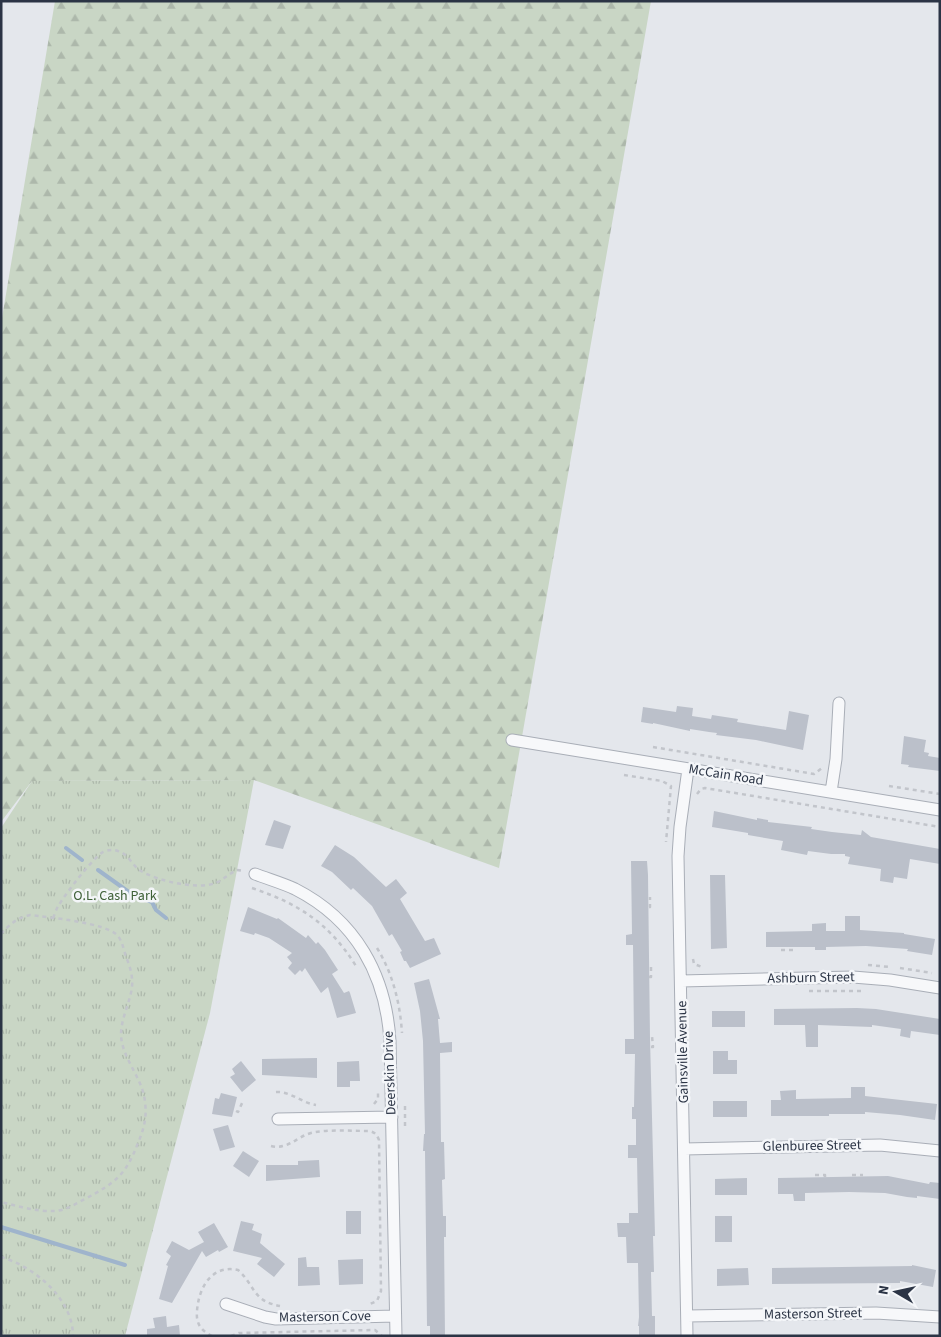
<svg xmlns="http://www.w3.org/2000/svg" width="941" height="1337" font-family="'Source Sans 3',sans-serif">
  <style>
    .grass { fill: url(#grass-tufts) }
    .forest { fill: url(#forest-firs) }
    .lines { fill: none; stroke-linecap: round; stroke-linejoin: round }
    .stream { stroke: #9fb4cc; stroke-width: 4 }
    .building { fill: #bbc0ca }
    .street-casing { stroke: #a9aeb7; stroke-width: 13 }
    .path { stroke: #c2c5cb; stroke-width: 2.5; stroke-dasharray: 4 4; stroke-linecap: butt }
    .street { stroke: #f7f8fa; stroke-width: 11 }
    .labels { text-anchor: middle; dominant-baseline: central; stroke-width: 5; stroke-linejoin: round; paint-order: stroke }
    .street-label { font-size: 14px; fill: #2b3445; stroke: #f4f6f9 }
    .park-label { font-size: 14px; fill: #3f6138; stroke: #f4f6f9 }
  </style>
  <defs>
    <pattern id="grass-tufts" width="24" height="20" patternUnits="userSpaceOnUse" patternTransform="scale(1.25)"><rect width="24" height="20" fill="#c9d6c5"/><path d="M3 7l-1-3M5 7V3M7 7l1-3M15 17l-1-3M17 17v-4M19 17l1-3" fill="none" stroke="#adb8ab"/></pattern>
    <pattern id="forest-firs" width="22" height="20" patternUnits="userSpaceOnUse" patternTransform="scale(1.25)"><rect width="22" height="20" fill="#c9d6c5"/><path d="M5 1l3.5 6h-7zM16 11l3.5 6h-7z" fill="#adb8ab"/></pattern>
  </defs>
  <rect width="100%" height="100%" fill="#e4e7ec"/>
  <path class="grass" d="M254,780l-44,233 -85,323h-124v-508l31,-47z"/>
  <path class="forest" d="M55,1h596l-152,867 -245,-88 -222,1 -31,41v-498z"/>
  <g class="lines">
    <path class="stream" d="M66,848l16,12
      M98,870l35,25 19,7 4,8 10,8
      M1,1227l124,38"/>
  </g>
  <path class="building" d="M677,706l16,2 -1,8 19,3 1,-4 26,4 -1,3 49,8 3,-19 20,4 -6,35 -47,-10 -40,-5 1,-2 -8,-1 -19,-3v2l-37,-8v1l-12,-2 2,-15 33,5z
    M904,736l22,4 -2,12 5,1 -1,3 12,2v13l-32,-4 1,-2 -8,-1z
    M714,811l43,9v-2l11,2v2l44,5 -1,2 21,3 29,3 1,-5 9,7 69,12v15l-30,-5 -3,20 -13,-2 -1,6 -13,-2 1,-12 -33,-5 2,-7 -5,-1v-2h-14l-23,-3 -1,4 -26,-5 2,-9 -35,-6v-2l-36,-6z
    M274,820l17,6 -8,23 -18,-4z
    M335,845l19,12 32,30 10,-8 11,14 -7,6 25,42 9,-3 7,16 -31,14 -4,-7h-2l-4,-9 2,-1 -10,-17 -3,2 -17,-30 -19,-18 -2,2 -19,-18 -11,-6z
    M631,861h16l1,14 2,163 5,198h-2l1,36h-3l1,44h3v20h-16v-10h-1l1,-9 -1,-54h-11l-1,-26h-8l-1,-14h12v-10h9l-1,-55h-9v-13h8v-26h-4v-12h2l1,-53h-10v-15h9l-1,-94h-7v-10l6,-1z
    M710,875h15l2,73 -16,1z
    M248,907l29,12 1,-1 28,20 2,-3 8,9 2,-2 7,8 13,20 -6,4 12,19 5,-2 1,2 6,20 -19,5 -9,-31 -7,6 -16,-25 -3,4 -2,-2 -5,5 -7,-7 4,-5 -5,-6 5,-4 -23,-15 -14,-5 -1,2 -14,-4z
    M845,916h15v14l44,3v1l31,5 -3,16 -25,-4 1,-2 -42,-3 -40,1v3h-11v-3h-49v-15l46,-1v-7l14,-1v8h19z
    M429,979l11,40h-2l2,24 12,-1v10l-12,1 1,89h3l1,37 -3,1 1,36h3v21h-2l1,99h-15v-10h-3l-2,-175h-2l1,-17h1l-2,-93 -3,-30 -6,-28z
    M857,1008l19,1 64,10v16l-29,-4 -1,7 -10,-2 1,-7 -29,-4v2l-54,-2v22h-12l-1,-22h-31v-16z
    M712,1011h33v16h-33z
    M713,1051h15v9h9v14h-24z
    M317,1058v20l-55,-3v-16z
    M241,1061l15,19 -14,12 -12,-15 5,-3 -3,-5z
    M359,1061l1,20h-10v6h-13v-25z
    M851,1087h14v9l72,8 -2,16 -35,-5 -35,-3v2h-36v2h-58v-16h10l-1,-9 16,-1v9l55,-1z
    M221,1093l16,4 -5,20 -20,-3 3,-16 4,1z
    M713,1101h34v16h-34z
    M228,1125l7,22 -15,4 -7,-22z
    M243,1151l16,10 -10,16 -16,-11z
    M319,1160l1,17 -54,4v-16h32v-4z
    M888,1176l41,8 1,-2 10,1v16l-23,-3v2l-10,-1 -22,-4 -36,-1 -44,1v8h-11l-1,-7h-15v-16z
    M747,1178v17h-32v-16z
    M346,1211h15v23h-15z
    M715,1216h17v26h-17z
    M241,1221l13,3 -2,6 10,4 -2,9 25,21 -11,13 -17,-13 5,-6 -29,-7z
    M214,1223l14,24 -9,5 -1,-2 -12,7 -4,-6 -30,52 -13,-4 9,-33 -2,-1 5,-9 -5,-4 6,-11 17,9 15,-8 -6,-10z
    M306,1257l1,10h12l1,18 -22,1v-28z
    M363,1259v25l-24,1 -1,-25z
    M912,1265l24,5 -3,17 -33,-6v2l-128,1v-16l140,-2z
    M748,1268l1,17 -32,1v-17z
    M166,1316l1,11 12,-2 1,11h-33v-7l8,-1 -2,-10z"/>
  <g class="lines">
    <g class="street-casing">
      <path id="street" d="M512,740l428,70
        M831,792l5,-33 3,-56
        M255,874c13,5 27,9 40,15 61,31 91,86 95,152l6,295
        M681,981l172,-4 37,3 50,8
        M278,1119l114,-2
        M684,1149l196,-4 60,6
        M226,1304l39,13 11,2 119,-3
        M687,1316l189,-3 64,4
        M687,1336l-9,-480 2,-29 8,-58"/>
    </g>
    <path class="path" d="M653,747l161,27 8,-6
      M624,775l38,6 9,5 -5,56
      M889,786l51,8
      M697,794l4,-5 4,-1 235,39
      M252,888c47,16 77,35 104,78
      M649,907h1v-10
      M53,918c2,-4 3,-9 6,-13 6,-11 35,-48 44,-53 5,-2 10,-3 15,-1 10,2 14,15 23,20 17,10 58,20 77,11 7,-4 12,-9 19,-12l7,1
      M1,934c9,-10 16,-16 29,-19 17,2 78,8 88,21 4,5 6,14 8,21 4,9 7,19 6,30 -2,16 -11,31 -11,48 1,24 22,43 24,67 2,15 -1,27 -7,41 -12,32 -23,40 -53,56 -10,5 -20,12 -31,12 -17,1 -36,-5 -53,-9
      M377,948c16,26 23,55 25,85
      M781,950h12
      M693,959l1,5 8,3
      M868,965l22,2
      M900,968l32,5
      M649,977h2v-11
      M809,991h52
      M651,1047h2l-1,-11
      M276,1092c14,-1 26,11 40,13
      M374,1104l4,-5v-9
      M405,1106v20
      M236,1111l2,1 5,-11
      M271,1146c17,4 25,-9 40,-13 18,-4 40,-2 58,-2 6,1 8,4 10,9l2,151 -4,10 -7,3
      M815,1175h10v2
      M852,1175h11
      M1,1257c34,10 72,42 72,79
      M212,1336c-6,-3 -12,-7 -14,-14 -2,-5 -1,-13 0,-19 4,-21 17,-38 40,-33 17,15 14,31 42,36
      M231,1336l8,-3 136,-3 7,6"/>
    <use href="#street" class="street"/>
  </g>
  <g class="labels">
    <g class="street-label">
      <text transform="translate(726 775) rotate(9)">McCain Road</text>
      <text transform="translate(811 978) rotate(-1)">Ashburn Street</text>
      <text transform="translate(683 1052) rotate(-91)">Gainsville Avenue</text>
      <text transform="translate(390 1073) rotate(-92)">Deerskin Drive</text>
      <text transform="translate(812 1146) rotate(-1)">Glenburee Street</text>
      <text transform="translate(813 1314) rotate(-1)">Masterson Street</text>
      <text transform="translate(325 1317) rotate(-1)">Masterson Cove</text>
    </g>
    <g class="park-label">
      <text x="115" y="896">O.L. Cash Park</text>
    </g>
  </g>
  <rect width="941" height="1337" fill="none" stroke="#2b3445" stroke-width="5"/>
  <g transform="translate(896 1292) rotate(279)" stroke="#f4f6f9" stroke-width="4" paint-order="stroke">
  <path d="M0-4L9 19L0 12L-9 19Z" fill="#2b3445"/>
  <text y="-8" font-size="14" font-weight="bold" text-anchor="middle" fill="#2b3445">N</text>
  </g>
</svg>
